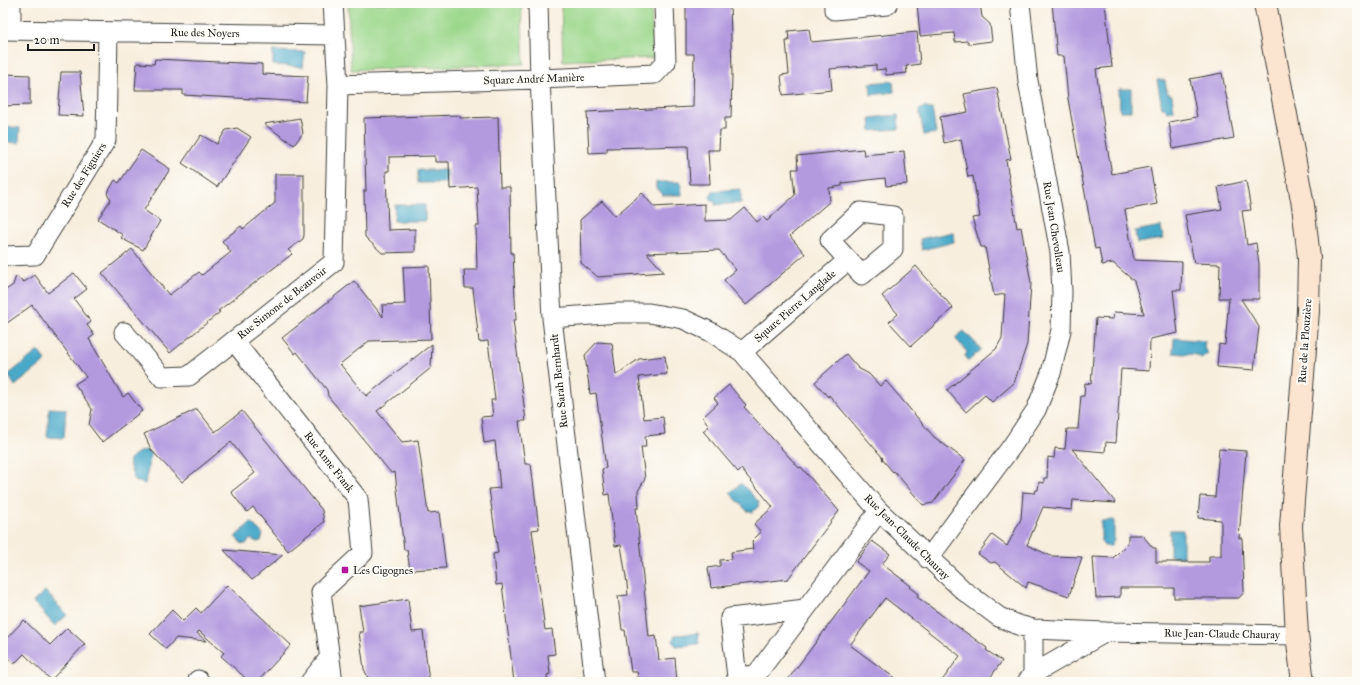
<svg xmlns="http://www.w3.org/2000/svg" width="1360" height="685" font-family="'IM FELL Great Primer',serif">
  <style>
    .green { fill: #9bd78b; stroke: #5c7a54 }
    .water { fill: #4aa9c9; stroke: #336272 }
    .building { fill: #b39adf }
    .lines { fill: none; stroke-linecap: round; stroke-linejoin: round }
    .street-casing { stroke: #3d3c39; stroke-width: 21 }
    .secondary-casing { stroke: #3d3c39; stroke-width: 24 }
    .street { stroke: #fff; stroke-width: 19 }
    .secondary { stroke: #fce5d0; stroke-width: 22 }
    .poi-dot { fill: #b5179e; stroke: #fdfcf7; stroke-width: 1.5 }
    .labels { text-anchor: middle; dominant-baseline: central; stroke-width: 4; stroke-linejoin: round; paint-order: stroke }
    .street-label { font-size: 11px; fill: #1c1c1c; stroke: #fdfcf7 }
    .poi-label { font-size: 11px; fill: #1c1c1c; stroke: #fdfcf7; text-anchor: start }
  </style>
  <rect width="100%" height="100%" fill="#fdfcf7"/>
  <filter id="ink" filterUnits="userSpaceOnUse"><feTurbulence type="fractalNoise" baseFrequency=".025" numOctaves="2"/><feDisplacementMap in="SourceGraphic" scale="8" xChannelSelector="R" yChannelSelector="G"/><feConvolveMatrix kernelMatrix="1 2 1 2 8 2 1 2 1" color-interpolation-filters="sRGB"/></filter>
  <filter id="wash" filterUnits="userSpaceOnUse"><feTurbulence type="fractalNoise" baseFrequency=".012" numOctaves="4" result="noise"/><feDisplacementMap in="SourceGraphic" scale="16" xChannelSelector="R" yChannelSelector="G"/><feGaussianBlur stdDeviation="0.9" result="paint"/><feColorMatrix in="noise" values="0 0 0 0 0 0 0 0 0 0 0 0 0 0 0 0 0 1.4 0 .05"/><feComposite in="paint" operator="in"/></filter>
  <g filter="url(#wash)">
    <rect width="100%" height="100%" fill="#f8eede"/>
    <path class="green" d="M348,3h173l3,61 -173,6z
      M561,3h90l2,55 -90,3z"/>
    <path class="water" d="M273,51l32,1 -2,15 -30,-2z
      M1157,80h8l2,13 5,2 2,16 -7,1 -2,-4h-3z
      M893,81l1,11 -23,3 -1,-12z
      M1119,89h12v22h-11z
      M926,106l2,3h4l4,24 -12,2 -5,-25z
      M898,115l1,14 -28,2 -1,-13z
      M3,126l17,2 -1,15 -16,-1z
      M418,170h29v13h-29z
      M656,182h25l1,13h-20v-2l-6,-5z
      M741,189v14l-26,2v-3l-4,-3 -1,-3 3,-3v-2z
      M395,205h30v16h-31z
      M1161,226l2,13 -26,4 -2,-12z
      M953,232l1,10 -32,8 -2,-11z
      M964,331l17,18 -11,11h-3l-2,-4 2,-4 -12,-14z
      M1174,338l31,3 -1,7 4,5 -7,5 -4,-3 -24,-2z
      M38,351l8,10 -31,25 -7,-11z
      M49,408l17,1 -2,29 -17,-1z
      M146,450l5,4 -6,30 -10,-3c-7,-18 -11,-25 11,-31z
      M741,483l18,19 -1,5 -5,5 -6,-1 -17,-18z
      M1114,520v20l-3,6h-7l-3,-5v-20z
      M251,522l12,12 -2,7 -4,1 -6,-3 -5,5h-4l-7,-7z
      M1170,530h13v27l-13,-1z
      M45,591l22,24 -12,11 -22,-24z
      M698,633l1,11 -23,2 -3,-5 2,-6z"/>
    <g id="blocks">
      <path class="building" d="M686,3h44l2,70 -1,45h-6v12h-5l-1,20h-11l2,34h-20l-2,-38 -81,2v4l-18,1 -2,-41 106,-5 1,-53h-8z
        M917,3h63l2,14 8,7 2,17 -24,3v-3l-13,1 -1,-9 -34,3z
        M1052,3h53l7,64 -16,2 9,66 7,39 38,-7 7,37 -32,6 9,50 48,2 -1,28h-8l5,43 -28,6 -1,32 -28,-2 -5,74 -10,-1 -1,10 -33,-3 44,54 -43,-3 -1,10 -29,-3 -16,38 24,11 31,1 -13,39 -41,-14 -2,6 -31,-26 -4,1 -13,-9 14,-19 15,11 14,-27 2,-27 12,1 1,-3h2l1,-8 5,1v-5h3l1,-21 6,1 1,-10 10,1 2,-20h11l3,-33h3l1,-13 6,1 5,-66 17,1 1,-7 30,2 -10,-33 -21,-18 -11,2 -3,-17 -4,1 -27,-150 -4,-43h-7z
        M809,29l2,13 106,-10 3,32 -14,2 1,7 -21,2 -1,-6 -9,1v-5l-46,4 2,21 -49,5 -2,-20 8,-1 -3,-33h3l-1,-10z
        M155,59l107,5v10l46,2 -2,26 -123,-7v-5h-48l2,-27 17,1z
        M61,72h19l4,44 -26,-1z
        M1222,73l12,65 -61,11 -4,-27 28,-5 -7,-38z
        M3,74l27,1v30l-27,1z
        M997,88l14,71 -5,1 11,68 4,-1 10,56 -4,61 -13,39 -22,19 -7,-7 -19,17 -19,-22 49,-41 6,-11 3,-44 -11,2 -9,-49h-4l-9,-29 8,-1 -7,-41 -5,1 -7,-38 -17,4 -4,-26 28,-5 -4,-18z
        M459,115l1,3 38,-1 2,70h10l1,66h2l3,67h-3l13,101h-7l6,43h6l8,65 -7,1 13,100 7,-1 3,25 -7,1 2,19 -3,1 1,7h-34l-12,-98 -6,1 -3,-31 5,-1 -9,-64 11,-1 -5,-47 -11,2 -3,-26 12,-1 -2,-16h4l-7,-59 -9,1 -6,-54h-8l-1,-18h13l-1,-44h3l-2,-39 -27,2 -1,-27h-14v-6l-46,1v14h-3l2,59 27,-1v23l-33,1 -17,-16 -1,-46h2l-2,-73z
        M300,118l3,15 -9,12 -30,-21z
        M237,128l14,9 -34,50 -35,-24 19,-28 16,9 9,-14z
        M863,149l1,6 40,-4 3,33 -21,2 -1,-8 -43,5v3l-13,2 1,13 -40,35 15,18 -59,51 -22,-25 12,-10 -17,-20 -72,3 17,19 -66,5 -17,-14 -1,-43 22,-19 13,15 27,-23 12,14 51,-3v17l26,-1 14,-12 12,14 6,-5 4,4 28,-26 -3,-26h6l-1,-13z
        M141,150l29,19 -26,41 16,11 -17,29 -22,-12 2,-3 -25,-16 13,-20 -4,-5 8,-14 4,3z
        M275,174h29v61l-1,4 -15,11 4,4 -74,57 2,1 -50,41 -68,-80 30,-24 37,46 30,-23 3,3 29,-23 -9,-11 19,-15 2,3 32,-26z
        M1246,181l5,29 -9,1 5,34 9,-2 3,21v35h-18l18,28 -5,43 -37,-3 2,-23 6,1 4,-47h-10l1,-34 -26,-1 -9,-48 37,-6 -4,-22z
        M429,266l2,73 -62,2 -29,23 26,32 66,-52 -1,24 -54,43 25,31 16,-2 10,73 11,-1 7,56 -36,2 -3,-20h-3l-9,-78 -4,1 -63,-77 -1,-6 -30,-38 -2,2 -13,-16 72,-57 29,36 -1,-12 23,-1 -2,-37z
        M916,266l37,42 -42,38 -22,-24 9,-8 -16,-18z
        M74,273l13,16 -13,10 17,23 -4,3 7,10 -5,4 34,58 5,-4 14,18 -40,31 -13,-17 3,-16 -17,-25 11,-7 -54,-72 -29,21v-34l10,-7 3,-9 8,6 11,-7 13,18z
        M597,342l15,1 4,32 23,-16 26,-3 2,18 -28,3 5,42 19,-2 2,17 -20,2 1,11h-5l4,32 -7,12 1,17h-3l13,129 7,-1 3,24 16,-2 2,24h-38l-2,-10h-6l-6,-42h-3l-4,-34 10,-1 -1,-11 -6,-39 -6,1 -6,-52 -4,1 -3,-26 4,-1 -10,-75 -6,1 -5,-39z
        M846,354l12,14 11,6 11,12 6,-5 48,56 31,23 -32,43 -10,2 -29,-34 -1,1 -11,-13 1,-1 -54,-63 -1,2 -13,-15z
        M729,385l17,20 -2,2 55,61 2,-1 38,44 -51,68 -77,9 -3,-20 12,-2v-6l12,-1 -1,-7 22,-3 -1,-8 9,-9 -7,-8 19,-17 -32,-38 -3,3 -35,-41 6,-5 -6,-9 15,-14 -4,-5z
        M197,409l18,23 27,-21 80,99 2,12 -36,29 -35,-44 -6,5 -16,-20 24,-19 -24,-31 -49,40 -30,-31 -8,-17z
        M1219,449l27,2 -7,87h3l2,54 -5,6h-65v-10h-54v9l-24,1 -3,-41 20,1 15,-15v-8h14l11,13h3v14h53v-6h12v-36l-23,-2 2,-22 15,1z
        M872,541l18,13 -8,10 29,22 -1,1 9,7 -2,3 70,51 -1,2 16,11 -15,21h-46l19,-26 -75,-58 -35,47 50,37h-114l83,-111 -13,-9z
        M224,550l59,5 -31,25z
        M227,585l64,60 -34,37h-7l-29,-26 3,-3 -25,-22 -2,2 9,8 -30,-3 -10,11 -16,-15 22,-24 11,11 13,-13 5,5z
        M408,599l4,33 11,-1 6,51h-59l-6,-13 -5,-37h4l-4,-26z
        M24,620l26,25 17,-17 18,16 -34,36 -27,-26 -10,10 -11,-10v-12z"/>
    </g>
  </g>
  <g filter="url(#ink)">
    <use href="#blocks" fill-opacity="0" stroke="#3d3c39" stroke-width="1"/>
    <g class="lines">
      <g class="street-casing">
        <path id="street" d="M11,3v27
          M538,3l2,76 12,239 43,364
          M834,3v7l53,-5v-2
          M3,30l332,5
          M338,85l202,-6 115,-5 11,-12 -2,-59
          M3,256l32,-1 71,-115 2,-108
          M552,318l66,-5h31l34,6 28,13 31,20 137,159 85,80 35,26 19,8 15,4 73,3 191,3
          M124,332l38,45 27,-1 145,-114 4,-177 -5,-82
          M234,341l124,158 5,54 -42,39 12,90
          M742,352l106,-92 14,15 31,-26v-33l-33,-4 -30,28 18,20
          M928,559l84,-113 24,-36 15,-37 10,-43 1,-38 -2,-40 -32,-171 -8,-78
          M805,609l-75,9 7,59 19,-2 123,-164
          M1033,674l73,-42
          M198,680l2,2
          M310,682l20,-25
          M1027,682l6,-8v-45"/>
      </g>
      <g class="secondary-casing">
        <path id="secondary" d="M1265,3l38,202 6,53 -1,53 -17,215 6,109 6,47"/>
      </g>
      <use href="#street" class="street"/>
      <use href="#secondary" class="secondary"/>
    </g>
  </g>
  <rect class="poi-dot" x="341" y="566" width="8" height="8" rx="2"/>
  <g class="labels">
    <g class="street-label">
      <text transform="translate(205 33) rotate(1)">Rue des Noyers</text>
      <text transform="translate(534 79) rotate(-2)">Square André Manière</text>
      <text transform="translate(84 175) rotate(-58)">Rue des Figuiers</text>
      <text transform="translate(1054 227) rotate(81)">Rue Jean Chevolleau</text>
      <text transform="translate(282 303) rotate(-38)">Rue Simone de Beauvoir</text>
      <text transform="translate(795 306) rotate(-41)">Square Pierre Langlade</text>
      <text transform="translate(1305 341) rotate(-86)">Rue de la Plouzière</text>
      <text transform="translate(559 381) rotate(-96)">Rue Sarah Bernhardt</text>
      <text transform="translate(329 462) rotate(52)">Rue Anne Frank</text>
      <text transform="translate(907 537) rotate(45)">Rue Jean-Claude Chauray</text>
      <text transform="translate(1222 634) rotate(1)">Rue Jean-Claude Chauray</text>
    </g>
    <g class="poi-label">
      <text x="353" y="570">Les Cigognes</text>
    </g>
  </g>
  <rect width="1360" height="685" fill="none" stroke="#fdfcf7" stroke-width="16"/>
  <path d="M28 44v6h66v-6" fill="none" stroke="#1c1c1c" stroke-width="2"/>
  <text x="34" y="44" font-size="12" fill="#1c1c1c" stroke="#fdfcf7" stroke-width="3" paint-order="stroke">20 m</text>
</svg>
